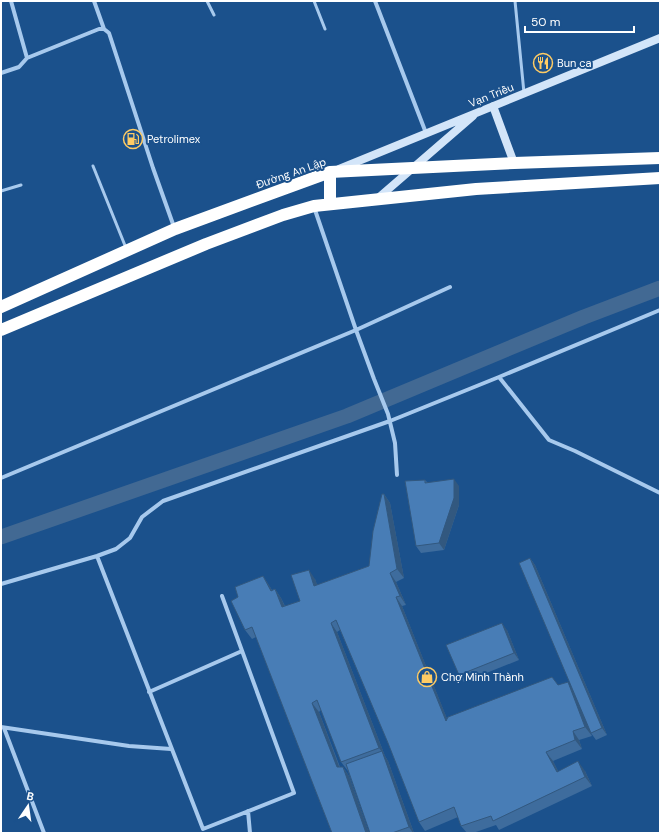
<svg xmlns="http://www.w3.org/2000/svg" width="661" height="834" font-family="'DM Sans',sans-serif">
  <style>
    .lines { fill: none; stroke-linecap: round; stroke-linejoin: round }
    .canal { stroke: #426993; stroke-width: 15 }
    .lane { stroke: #a7c9ed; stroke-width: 3 }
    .street { stroke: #a7c9ed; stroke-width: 4 }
    .secondary { stroke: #d3e5f9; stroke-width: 8 }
    .highway { stroke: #fff; stroke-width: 12 }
    .wall { fill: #3e6c9d }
    .shaded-wall { fill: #32587f }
    .building { fill: #487db6; stroke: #32587f }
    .labels { text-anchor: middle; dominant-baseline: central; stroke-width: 4; stroke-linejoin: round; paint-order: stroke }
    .poi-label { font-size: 11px; fill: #fff; stroke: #1b518c; text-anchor: start }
    .street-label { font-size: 11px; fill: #fff; stroke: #1b518c }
  </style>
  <rect width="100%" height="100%" fill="#1b518c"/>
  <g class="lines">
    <path class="canal" d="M1,537l346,-121 237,-99 76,-29"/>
    <path class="lane" d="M207,1l7,14
      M314,1l11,28
      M515,1l9,92
      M93,166l33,82
      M1,191l20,-6"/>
    <path class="street" d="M94,1l10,28
      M375,1l51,132
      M27,58l72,-29h5l5,4 44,135 21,59
      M1,73l18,-6 8,-9 -16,-57
      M314,207l42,123 18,49 14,35 7,29 2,32
      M499,377l50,63 26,11 85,42
      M1,478l355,-148 94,-43
      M97,556l106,273 91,-36 -72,-197
      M1,584l96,-28 19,-7 14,-11 12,-21 21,-16 227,-80 109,-44 161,-67
      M149,692l93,-41
      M1,727l128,19 42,3
      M4,728l40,105
      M248,811l2,22"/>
    <path class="secondary" d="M493,106l21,57
      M339,169l321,-131
      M377,199l96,-83"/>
    <path class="highway" d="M330,204v-32
      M1,307l174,-78 155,-57 184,-9 146,-5
      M1,330l205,-86 77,-29 31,-9 162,-17 184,-11"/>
  </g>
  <path class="wall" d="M425,480l2,2 32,4v19l-15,45 -23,3 -5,-7z
    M384,494l6,9 14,75 -8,4 10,23 -4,1 45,113 111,-34 14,4 -42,-131 5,7 72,170 -11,5 -5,-7 -10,-23 11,26 -13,4 3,9 -29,12 5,10h27l7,15 -93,44 -3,-5 -23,8h-6l-6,-7 -3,-9 -33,14 -6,-9 -31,-79 -48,-113 -3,2 48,124 3,5 26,72h-44l-22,-62 -7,-9 -20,-52 -2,2 21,55h3l6,9 20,57h-37l-76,-196 -4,2 -7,-9 -7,-33 25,-21 9,14 3,-1 6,9 4,8 15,-5 15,-22 2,6 52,-19z
    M507,630l12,30 -55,22 -5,-7z"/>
  <path class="shaded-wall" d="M454,479l5,7v19l-15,45 -5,-7z
    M384,494l6,9 14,75 -7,-9z
    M530,558l5,7 72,170 -5,-7z
    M309,570l6,9 6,16 -7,-9z
    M390,573l6,9 10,23 -6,-9z
    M263,576l6,9 8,15 -6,-9z
    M275,589l6,9 8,18 -7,-9z
    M396,597l6,9 50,125 -6,-10z
    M331,623l6,9 48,124 3,5 26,72h-1l-4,-6 -27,-75 -3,-4z
    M502,623l5,7 12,30 -5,-7z
    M568,682l6,9 18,45 -7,-9z
    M312,703l7,9 24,65 -6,-10z
    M573,731l6,9 3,9 -7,-9z
    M546,752l7,9 10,20 -6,-9z
    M578,761l7,10 7,15 -7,-9z
    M343,767l6,9 20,57h-3z"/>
  <path class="building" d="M454,479v19l-15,45 -23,3 -11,-65 20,-1v3z
    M382,494h2l13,75 -7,4 10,23 -4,1 50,124 2,-4 104,-40 6,8 10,-3 17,45 -12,4 2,9 -29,12 11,20 21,-11 7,16 -92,44 -2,-5 -30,10 -7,-19 -35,15 -31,-79 -52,-123 -5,3 48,125 -38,14 -24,-62 -5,3 25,64h6l23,66h-34l-80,-206 -7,3 -14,-29 7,-4 -3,-10 28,-11 8,15 4,-2 7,18 18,-6 -9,-26 18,-5 5,16 55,-20 4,-35z
    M530,558l72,170 -11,5 -72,-170z
    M502,623l12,30 -55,22 -13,-30z
    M382,751l27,76 -17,6h-22l-24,-69z"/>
  <defs>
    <g id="restaurant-ring" transform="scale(1)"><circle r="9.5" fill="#1b518c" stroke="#fecb64" stroke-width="1.5"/><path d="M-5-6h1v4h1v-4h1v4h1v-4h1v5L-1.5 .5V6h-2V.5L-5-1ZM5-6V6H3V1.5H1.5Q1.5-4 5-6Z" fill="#fecb64"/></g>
    <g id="fuel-ring" transform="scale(1)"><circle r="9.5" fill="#1b518c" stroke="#fecb64" stroke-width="1.5"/><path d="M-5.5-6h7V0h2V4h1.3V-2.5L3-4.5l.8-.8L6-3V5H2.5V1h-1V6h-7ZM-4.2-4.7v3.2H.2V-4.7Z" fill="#fecb64"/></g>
    <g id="shop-ring" transform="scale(1)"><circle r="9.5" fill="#1b518c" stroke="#fecb64" stroke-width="1.5"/><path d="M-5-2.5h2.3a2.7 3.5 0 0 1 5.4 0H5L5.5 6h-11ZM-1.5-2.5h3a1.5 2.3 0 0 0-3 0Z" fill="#fecb64"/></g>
  </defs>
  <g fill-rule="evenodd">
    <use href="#restaurant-ring" x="543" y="63"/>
    <use href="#fuel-ring" x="133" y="139"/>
    <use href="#shop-ring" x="427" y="677"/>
  </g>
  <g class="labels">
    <g class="poi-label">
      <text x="557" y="63">Bun ca</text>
      <text x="147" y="139">Petrolimex</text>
      <text x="441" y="677">Chợ Minh Thành</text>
    </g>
    <g class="street-label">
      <text transform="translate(491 95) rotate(-22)">Vạn Triều</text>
      <text transform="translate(291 173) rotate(-19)">Đường An Lập</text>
    </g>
  </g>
  <rect width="661" height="834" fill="none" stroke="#ffffff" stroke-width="4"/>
  <g transform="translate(28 806) rotate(13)" stroke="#1b518c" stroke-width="3" paint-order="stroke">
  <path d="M0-3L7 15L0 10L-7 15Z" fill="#ffffff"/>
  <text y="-6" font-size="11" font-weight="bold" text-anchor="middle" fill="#ffffff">B</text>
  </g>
  <path d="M525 26v6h109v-6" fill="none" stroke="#ffffff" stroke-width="2"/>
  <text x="531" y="26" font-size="12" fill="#ffffff" stroke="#1b518c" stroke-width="3" paint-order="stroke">50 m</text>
</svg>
